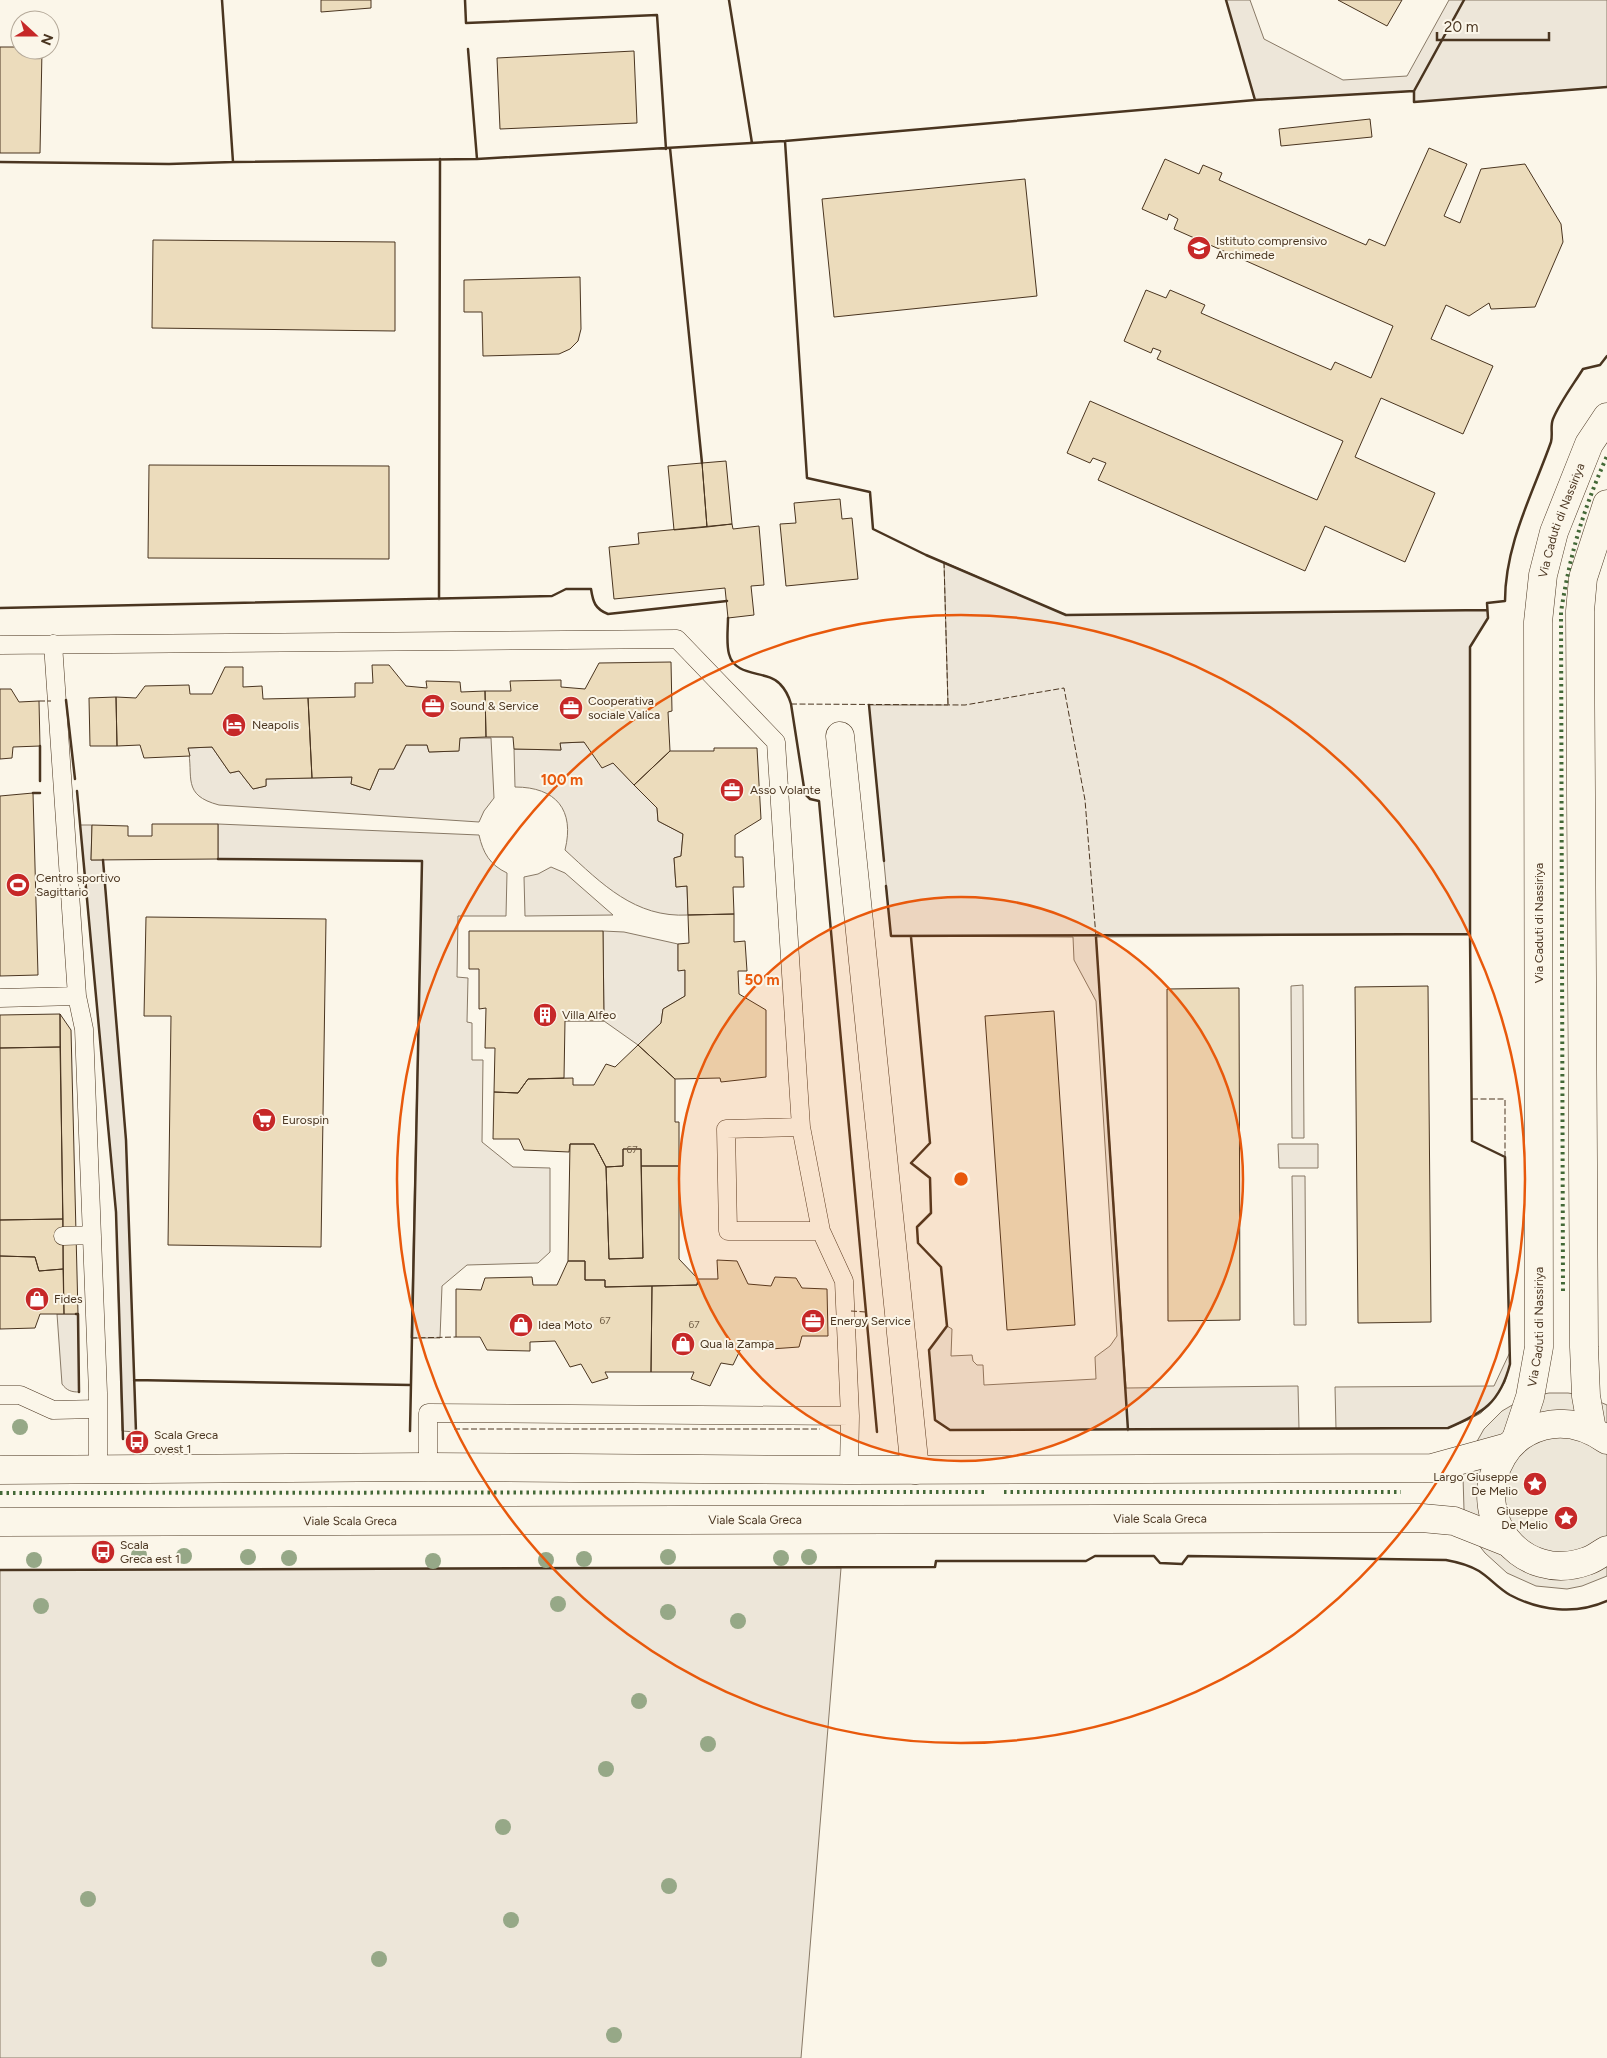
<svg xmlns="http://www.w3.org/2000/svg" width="1607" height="2058" font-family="Figtree,sans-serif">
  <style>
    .green { fill: #ede6d9; stroke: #887966 }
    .parking { fill: #ede7d9; stroke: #887966 }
    .building { fill: #ecdcbc; stroke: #4a3520 }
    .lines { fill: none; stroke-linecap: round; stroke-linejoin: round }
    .service-casing { stroke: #4a3520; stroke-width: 19 }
    .minor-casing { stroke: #4a3520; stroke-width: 29 }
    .primary-casing { stroke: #4a3520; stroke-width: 29 }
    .service { stroke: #fbf6e9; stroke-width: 18 }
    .minor { stroke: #fbf6e9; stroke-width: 28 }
    .primary { stroke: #fbf6e9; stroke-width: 28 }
    .hedge { stroke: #436837; stroke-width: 4; stroke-dasharray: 2.5 4; stroke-linecap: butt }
    .fence { stroke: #4a3520; stroke-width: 1; stroke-dasharray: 6 2.5; stroke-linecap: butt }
    .wall { stroke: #4a3520; stroke-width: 2.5 }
    .tree { fill: #96a887 }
    .ring { fill: none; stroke: #e8590c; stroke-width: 2.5 }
    .labels { text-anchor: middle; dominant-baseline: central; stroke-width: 4; stroke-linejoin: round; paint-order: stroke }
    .number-label { font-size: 10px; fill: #725f47 }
    .poi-label { font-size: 12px; fill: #4a3520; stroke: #fbf6e9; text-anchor: start }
    .street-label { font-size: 12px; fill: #4a3520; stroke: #fbf6e9 }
    .centre { fill: #e8590c; stroke: #fbf6e9; stroke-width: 2.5 }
    .ring-label { font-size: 15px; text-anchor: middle; font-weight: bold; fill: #e8590c; stroke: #fbf6e9; stroke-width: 4; stroke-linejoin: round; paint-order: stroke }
  </style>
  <rect width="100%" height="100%" fill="#fbf6e9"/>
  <path class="green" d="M1226,0h24l14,39 79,41 64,-4 42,-76h158v87l-193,15v-11l-159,9z
    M944,562l122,53 421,-5 1,8 -18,29v287l-374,3 30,451 172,-2 1,43 -349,1 -15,-10 -6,-70 18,-24 5,3 -1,27 21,-1 1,6 4,4h6l1,20 112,-6 -1,-22 15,-11 7,-10 -21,-335 -22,-41 -1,-23 -182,-1 -22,-231h79z
    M460,738h31l3,60 -10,13 -5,11 -260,-17c-38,-10 -25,-28 -31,-57l24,-1 18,26 9,-2 14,18 13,-3v-7l86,-2 -1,7 19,6 9,-21h15l12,-24h21l2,7 29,-1z
    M584,742l29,21 44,45 1,13 25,13 -2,22 -7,2 2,29 11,-1 1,29c-53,3 -86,-31 -123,-65 10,-40 -9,-63 -50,-63l-1,-38 47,1 -1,-7z
    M218,824l261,11c4,18 11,30 28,38l-1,43h-48l-1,61 11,1 -1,44 5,1v37h11l-1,82 31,25 37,1v84l-12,11 -71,2 -25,21 -2,52h-29l11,-477 -204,-2z
    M80,825h12l-1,35h12l23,280 10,292 -14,-1 -6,-219z
    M551,867l14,6 48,42 -88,1 -1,-39 14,-3z
    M603,931l21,1 54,12v26h7v26l-22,13 -2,14 -23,22 -34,-24z
    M1303,985l1,153h-12l-1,-152z
    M1278,1144h40v24h-39z
    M1292,1176h13l1,149h-12z
    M57,1314h21l1,78c-7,0 -12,-1 -17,-8z
    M1510,1352v12l-5,18 -10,16 -14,15 -13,7 -20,8 -112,1 -1,-42 159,-1z
    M841,1568l-40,490h-801v-488z"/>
  <path class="parking" d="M1549,1393h19l18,3 21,9v171l-25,10 -15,3 -31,-3 -29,-13 -22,-20 -10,-13 -11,-30 -1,-34 4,-17 17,-30 18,-18 12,-7 16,-7z"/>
  <path class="building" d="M321,0h50v8l-50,4z
    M1338,0h64l-15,26z
    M0,47h20v3h22l-2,103h-40z
    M634,51l3,72 -137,6 -3,-71z
    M1370,119l2,18 -91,9 -2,-17z
    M1429,148l38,16 -23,52 16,7 21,-54 44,-5 36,60 2,18 -28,65 -44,2 -2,-6 -20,13 -23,-11 -15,34 62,27 -30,68 -82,-36 -26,59 80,36 -30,69 -80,-36 -20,45 -207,-91 8,-17 -13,-5 -3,5 -23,-10 23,-52 227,99 26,-59 -186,-82 4,-8 -8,-3 -2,5 -27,-12 22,-51 20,8 4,-8 35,15 -4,8 130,57 4,-8 36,16 22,-52 -219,-97 4,-10 -9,-5 -2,6 -25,-11 23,-50 34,15 4,-9 19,8 -3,7 147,65 3,-6 16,7z
    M1025,179l12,117 -203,21 -12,-118z
    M153,240l242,2v89l-243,-3z
    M580,277l1,52 -3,12 -8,8 -11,5 -76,2 -1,-44h-18v-32z
    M726,461l6,63 -25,3 -5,-64z
    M702,463l5,64 -33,3 -6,-64z
    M149,465l240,1v93l-241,-1z
    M840,499l2,20 10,-1 6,61 -72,7 -6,-62 16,-1 -2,-20z
    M732,524l1,5 26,-3 5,59 -13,1 3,29 -26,3 -3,-30 -111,11 -5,-52 30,-3 -1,-11z
    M671,662l1,49 -4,1 2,39 -36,34 -21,-22 -11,5 -18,-26 -24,1 1,7 -47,-1 -1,-12h-27l-1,-46h26l-1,-10 51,-1v7l24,2 14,-26z
    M372,665h17l17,21 21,2 -1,-7 34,1 1,10 24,-1 1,46 -26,1 -1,13 -30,1 -2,-7h-21l-12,24h-15l-9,21 -19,-6 1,-7 -40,1 -4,-80 47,-1v-14h18z
    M225,667h18v20l19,-1 1,13 45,-1 4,80 -46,1v7l-13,3 -14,-18 -9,2 -18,-26 -24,1 2,8 -46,2 -4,-13 -23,1 -1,-49 20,1 9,-12 44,-1 1,9h22z
    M0,689h11l8,13 20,-1 1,45 -27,1 -1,11 -12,1z
    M116,697l1,49h-27l-1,-48z
    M714,748h43l4,71 -26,16v22h8l1,30h-11l1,27 -46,1 -1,-29 -11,1 -2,-29 7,-2 2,-22 -25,-13 -1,-13 -23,-23 36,-34h44z
    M33,793l5,182 -38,1v-180z
    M152,824h66v35l-127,1 1,-35 36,1v10h24z
    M734,914v28l11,-1 2,30h-9l1,23 27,16v67l-45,5 -1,-4 -45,1 -37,-34 23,-22 2,-14 22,-13v-26l-7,1v-27l11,-1 -1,-28z
    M146,917l180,2 -5,328 -153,-2 3,-229h-27z
    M469,931h134l1,90h-39l-1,57 -36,1 -10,14 -24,-1 1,-44h-10l1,-40 -7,1v-40h-10z
    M1428,986l3,336 -73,1 -3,-336z
    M1239,988l1,332 -72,1 -1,-332z
    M1054,1011l21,314 -68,5 -22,-314z
    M60,1014v33l-60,1v-33z
    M60,1014l11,16 7,284h-14z
    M638,1045l37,34v43h4v44h-38v-17h-18v17l-17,1 -12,-23h-24l-1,8 -45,-2 -5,-11h-26l1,-47 24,1 10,-14 45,-1v7h21l12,-21 9,3z
    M60,1047l3,172 -63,1v-172z
    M570,1144h24l12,23 3,92 34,-1 -2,-92h38v93l19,20 -1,6 -92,2v-7h-20v-19h-17z
    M623,1149h18l2,109 -34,1 -3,-92 17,-1z
    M63,1219v50l-24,2 -4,-14 -35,-1v-36z
    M0,1256l35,1 4,14 24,-2 1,45h-24l-5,14 -35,1z
    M717,1260l20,1 11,23 23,2 4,-9 21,1 6,10 25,1 1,47h-26l-3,11 -14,1 -15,1v-8l-26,1 -11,23 -12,-2 -11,23 -19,-7 3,-7h-43l1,-86 45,-1 1,-6h20z
    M568,1261h17v19h20v7l47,-1 -1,86h-46l3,6 -16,5 -11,-19 -11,3 -15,-26 -25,1v9l-43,-1 -7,-13h-24v-48l25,1 4,-12 47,-1 1,8h24z"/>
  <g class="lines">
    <g class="service-casing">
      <path id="service" d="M53,644l24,352 7,33 14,364v77
        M0,645l677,-6 99,103 25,385 20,104 23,50 6,135
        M0,998l77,-2
        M801,1127l-75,2 2,102h93
        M63,1236l29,-1
        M0,1395h20l33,15 45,-1
        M428,1467v-54l422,3 -1,54"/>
    </g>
    <g class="minor-casing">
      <g id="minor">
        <path d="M840,736l75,734"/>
        <path d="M1592,1430l-6,-34 -2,-49 -4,-736 3,-33 24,-74"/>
        <path id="s1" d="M1516,1439l14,-42 9,-50 -1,-725 5,-47 11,-43 35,-88 18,-27"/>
      </g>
    </g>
    <g class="primary-casing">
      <g id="primary">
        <path d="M1607,1440c-20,-14 -41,-20 -64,-14 -18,5 -32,15 -41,31 -35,59 20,128 85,104 7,-2 14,-8 20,-11"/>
        <path d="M0,1470l428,-3 421,3 583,-2 76,-21"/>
        <path id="s2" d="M0,1522l1422,-4 32,3 53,21"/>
      </g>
    </g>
    <use href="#service" class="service"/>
    <use href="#minor" class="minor"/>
    <use href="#primary" class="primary"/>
    <path class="hedge" d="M1563,1291l-2,-679c9,-58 22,-102 46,-156
      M1004,1492h397
      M0,1493l988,-1"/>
    <path class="fence" d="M944,562l4,143
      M39,701h12
      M791,704l174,1 99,-17 21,112 11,137
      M1472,1099h33v58
      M851,1311l15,1
      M411,1338l45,-1
      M454,1429h366"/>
    <path class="wall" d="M222,0l11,162
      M465,0l1,23 191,-8 9,134
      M729,0l23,143
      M1226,0l29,100
      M468,49l9,110
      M1414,91l50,-91
      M785,141l22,337 63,14 3,37 53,26 140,60 421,-5
      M670,148l32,315
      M0,162l169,2 64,-2 244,-3 308,-18 470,-41 159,-9v11l193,-15
      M439,599l1,-440
      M0,608l552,-12 14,-7h25c2,13 4,20 17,25l119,-13
      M728,618c0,11 -2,25 1,36 6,24 39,16 51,30 6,6 9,13 11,20l14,90 5,5 9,2 58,631
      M66,700l9,79
      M869,705l15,156
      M40,746v35
      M77,791l39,421 7,227
      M33,793h7
      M218,859l204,2 -12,570
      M103,860l23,280 10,292
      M886,886l5,50 579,-2
      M911,937l19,206 -19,20 19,15 1,35 -14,14 1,16 23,24 6,59 -18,24 6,70 15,10 498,-2c35,-15 52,-25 62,-64l-5,-207 -33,-16 -2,-207v-287l18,-29 -1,-15 18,-2c0,-57 28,-108 46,-159 2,-8 -1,-16 2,-23 7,-17 20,-34 30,-50l17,-4 7,-9
      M1096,937l32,493
      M76,1314h2l1,78
      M134,1380l277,5
      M0,1570l935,-3 1,-6h150l9,-5h59l6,7 22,1 6,-8 258,4c11,2 23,5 33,11 11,7 19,17 31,24 30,16 66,20 97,6"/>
  </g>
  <g class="tree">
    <circle cx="20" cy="1427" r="8"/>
    <circle cx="139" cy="1555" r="8"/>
    <circle cx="184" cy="1556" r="8"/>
    <circle cx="248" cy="1557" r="8"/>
    <circle cx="668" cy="1557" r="8"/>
    <circle cx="809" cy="1557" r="8"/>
    <circle cx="289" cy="1558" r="8"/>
    <circle cx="781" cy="1558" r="8"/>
    <circle cx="584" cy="1559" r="8"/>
    <circle cx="34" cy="1560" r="8"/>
    <circle cx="546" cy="1560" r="8"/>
    <circle cx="433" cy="1561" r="8"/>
    <circle cx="558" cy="1604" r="8"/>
    <circle cx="41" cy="1606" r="8"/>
    <circle cx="668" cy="1612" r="8"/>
    <circle cx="738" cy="1621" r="8"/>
    <circle cx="639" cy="1701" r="8"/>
    <circle cx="708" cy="1744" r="8"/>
    <circle cx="606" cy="1769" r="8"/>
    <circle cx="503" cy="1827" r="8"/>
    <circle cx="669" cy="1886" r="8"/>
    <circle cx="88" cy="1899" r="8"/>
    <circle cx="511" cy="1920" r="8"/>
    <circle cx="379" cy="1959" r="8"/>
    <circle cx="614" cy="2035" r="8"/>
  </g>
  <circle cx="961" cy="1179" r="282" fill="#e8590c" fill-opacity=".12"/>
  <g class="ring">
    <circle cx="961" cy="1179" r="282"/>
    <circle cx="961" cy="1179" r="564"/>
  </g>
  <defs>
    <g id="school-disc" transform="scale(1.25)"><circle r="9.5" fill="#c62828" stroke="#fbf6e9"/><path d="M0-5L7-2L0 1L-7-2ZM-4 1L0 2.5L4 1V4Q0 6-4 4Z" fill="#fff"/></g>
    <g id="office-disc" transform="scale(1.25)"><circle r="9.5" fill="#c62828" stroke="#fbf6e9"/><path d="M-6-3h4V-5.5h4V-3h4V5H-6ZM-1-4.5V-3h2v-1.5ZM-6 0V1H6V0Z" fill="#fff"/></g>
    <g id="hotel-disc" transform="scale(1.25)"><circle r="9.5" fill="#c62828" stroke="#fbf6e9"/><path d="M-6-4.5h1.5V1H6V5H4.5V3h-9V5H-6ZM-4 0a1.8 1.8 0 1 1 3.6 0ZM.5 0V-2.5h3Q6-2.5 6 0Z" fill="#fff"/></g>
    <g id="stadium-disc" transform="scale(1.25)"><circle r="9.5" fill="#c62828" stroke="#fbf6e9"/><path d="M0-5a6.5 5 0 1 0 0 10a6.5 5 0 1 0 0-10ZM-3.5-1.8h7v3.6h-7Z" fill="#fff"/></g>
    <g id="building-disc" transform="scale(1.25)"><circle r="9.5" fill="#c62828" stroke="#fbf6e9"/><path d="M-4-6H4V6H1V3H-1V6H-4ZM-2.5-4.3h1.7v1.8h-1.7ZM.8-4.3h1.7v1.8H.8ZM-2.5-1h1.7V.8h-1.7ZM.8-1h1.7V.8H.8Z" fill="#fff"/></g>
    <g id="supermarket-disc" transform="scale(1.25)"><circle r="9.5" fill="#c62828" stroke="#fbf6e9"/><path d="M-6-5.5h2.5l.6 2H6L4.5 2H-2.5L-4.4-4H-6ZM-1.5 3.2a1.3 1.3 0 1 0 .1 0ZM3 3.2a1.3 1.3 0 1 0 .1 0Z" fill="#fff"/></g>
    <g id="shop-disc" transform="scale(1.25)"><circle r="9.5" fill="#c62828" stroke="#fbf6e9"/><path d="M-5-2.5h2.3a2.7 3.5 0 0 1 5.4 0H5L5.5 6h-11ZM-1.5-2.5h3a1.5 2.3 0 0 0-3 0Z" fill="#fff"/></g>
    <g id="bus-disc" transform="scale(1.25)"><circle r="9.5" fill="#c62828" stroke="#fbf6e9"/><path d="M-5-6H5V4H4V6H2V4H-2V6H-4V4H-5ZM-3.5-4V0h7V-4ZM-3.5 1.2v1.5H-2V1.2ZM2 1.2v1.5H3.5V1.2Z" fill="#fff"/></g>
    <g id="sight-disc" transform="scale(1.25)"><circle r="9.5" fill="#c62828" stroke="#fbf6e9"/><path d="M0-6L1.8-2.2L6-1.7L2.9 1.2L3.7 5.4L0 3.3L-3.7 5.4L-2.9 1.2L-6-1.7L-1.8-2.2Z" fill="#fff"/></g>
  </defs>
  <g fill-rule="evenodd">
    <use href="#school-disc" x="1199" y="248"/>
    <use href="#office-disc" x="433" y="706"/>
    <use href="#office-disc" x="571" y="708"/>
    <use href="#hotel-disc" x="234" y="725"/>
    <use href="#office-disc" x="732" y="790"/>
    <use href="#stadium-disc" x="18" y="885"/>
    <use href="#building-disc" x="545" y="1015"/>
    <use href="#supermarket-disc" x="264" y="1120"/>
    <use href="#shop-disc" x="37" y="1299"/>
    <use href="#office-disc" x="813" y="1321"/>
    <use href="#shop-disc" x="521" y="1325"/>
    <use href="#shop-disc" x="683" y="1344"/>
    <use href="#bus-disc" x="137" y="1442"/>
    <use href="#sight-disc" x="1535" y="1484"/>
    <use href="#sight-disc" x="1566" y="1518"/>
    <use href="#bus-disc" x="103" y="1552"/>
  </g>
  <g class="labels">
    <g class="number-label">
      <text x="632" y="1149">67</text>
      <text x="605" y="1320">67</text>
      <text x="694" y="1324">67</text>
    </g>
    <g class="poi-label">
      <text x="1216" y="241">Istituto comprensivo<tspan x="1216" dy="14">Archimede</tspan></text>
      <text x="588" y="701">Cooperativa<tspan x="588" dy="14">sociale Valica</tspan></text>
      <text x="450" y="706">Sound &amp; Service</text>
      <text x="252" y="725">Neapolis</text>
      <text x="750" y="790">Asso Volante</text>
      <text x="36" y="878">Centro sportivo<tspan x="36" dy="14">Sagittario</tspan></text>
      <text x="562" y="1015">Villa Alfeo</text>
      <text x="282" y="1120">Eurospin</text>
      <text x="54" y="1299">Fides</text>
      <text x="830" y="1321">Energy Service</text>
      <text x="538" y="1325">Idea Moto</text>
      <text x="700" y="1344">Qua la Zampa</text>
      <text x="154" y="1435">Scala Greca<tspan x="154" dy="14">ovest 1</tspan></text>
      <text x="1518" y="1477" text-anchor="end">Largo Giuseppe<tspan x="1518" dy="14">De Melio</tspan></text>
      <text x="1548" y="1511" text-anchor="end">Giuseppe<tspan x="1548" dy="14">De Melio</tspan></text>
      <text x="120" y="1545">Scala<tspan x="120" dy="14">Greca est 1</tspan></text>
    </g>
    <g class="street-label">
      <text stroke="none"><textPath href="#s1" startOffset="925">Via Caduti di Nassiriya</textPath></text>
      <text transform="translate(1539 923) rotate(-90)">Via Caduti di Nassiriya</text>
      <text stroke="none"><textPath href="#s1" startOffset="115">Via Caduti di Nassiriya</textPath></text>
      <text stroke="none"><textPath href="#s2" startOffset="1160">Viale Scala Greca</textPath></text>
      <text stroke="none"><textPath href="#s2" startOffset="755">Viale Scala Greca</textPath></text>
      <text stroke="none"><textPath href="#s2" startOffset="350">Viale Scala Greca</textPath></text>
    </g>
  </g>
  <circle cx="961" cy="1179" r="8" class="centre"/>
  <g class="ring-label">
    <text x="562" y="785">100 m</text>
    <text x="762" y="985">50 m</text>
  </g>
  <g transform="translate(35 35) rotate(111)"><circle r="24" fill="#fbf6e9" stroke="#b4a999"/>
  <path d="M0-4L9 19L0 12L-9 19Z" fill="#c62828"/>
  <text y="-8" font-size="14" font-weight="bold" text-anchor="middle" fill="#4a3520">N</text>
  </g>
  <path d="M1437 32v8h112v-8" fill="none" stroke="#4a3520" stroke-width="2.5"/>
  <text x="1444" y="32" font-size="15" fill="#4a3520" stroke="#fbf6e9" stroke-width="4" paint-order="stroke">20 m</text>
</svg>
